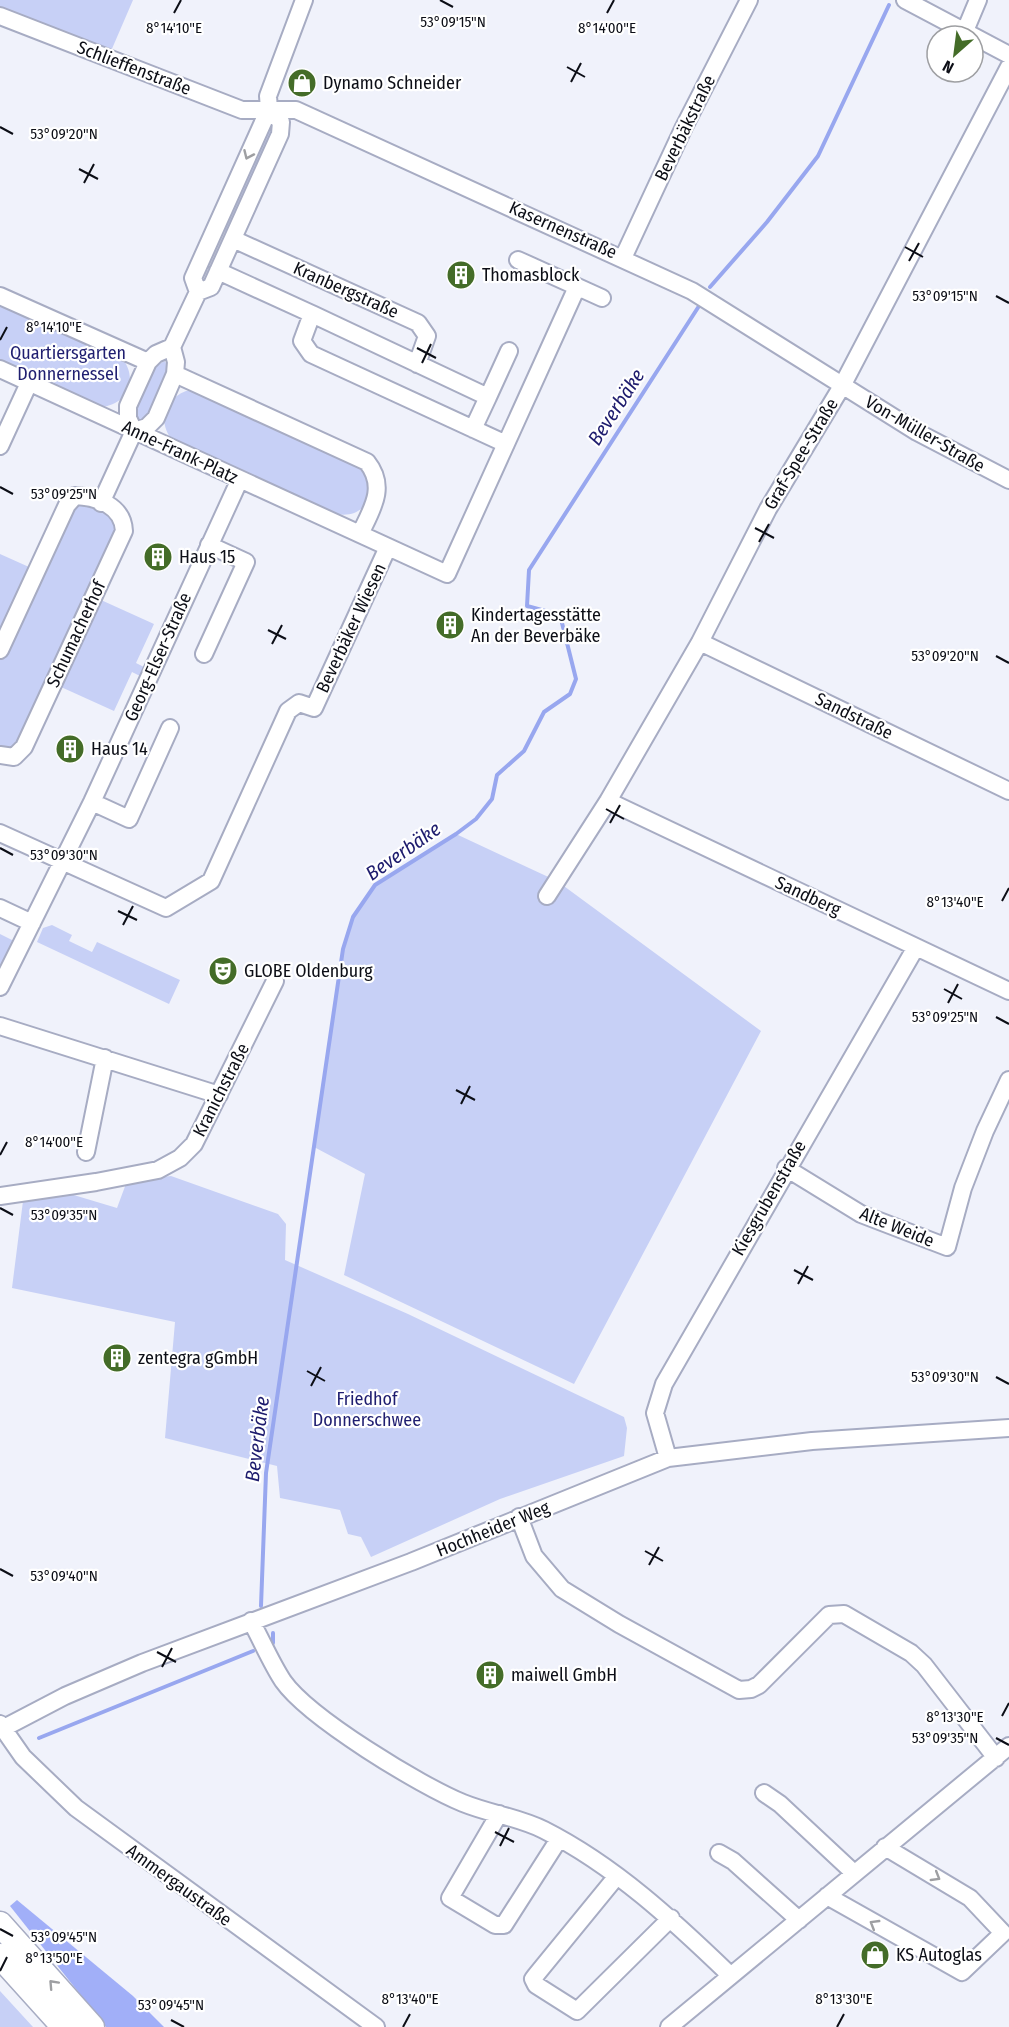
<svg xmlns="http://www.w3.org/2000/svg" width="1009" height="2027" font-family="'Fira Sans Condensed',sans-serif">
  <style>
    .green { fill: #c7d0f6 }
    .forest { fill: #a1aff8 }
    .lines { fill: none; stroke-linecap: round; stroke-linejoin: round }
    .stream { stroke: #98a7ef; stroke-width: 4 }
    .minor-casing { stroke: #a7acc3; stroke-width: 20 }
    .highway-casing { stroke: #a7acc3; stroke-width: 27 }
    .minor { stroke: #fff; stroke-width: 16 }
    .highway { stroke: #fff; stroke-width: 24 }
    .oneway { stroke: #9e9fa2 }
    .ticks { fill: none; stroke: #0c0e16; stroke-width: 2 }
    .labels { text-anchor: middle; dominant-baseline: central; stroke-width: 4.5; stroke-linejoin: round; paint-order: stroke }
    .street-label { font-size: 18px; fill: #0c0e16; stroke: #fff }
    .poi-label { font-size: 18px; fill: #0c0e16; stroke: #fff; text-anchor: start }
    .park-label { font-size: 18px; fill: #1f1e70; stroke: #fff }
    .water-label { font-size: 20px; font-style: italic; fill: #1d1b6d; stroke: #fff }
    .ticks-label { font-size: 15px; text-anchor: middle; fill: #0c0e16; stroke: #fff; stroke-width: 4.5; stroke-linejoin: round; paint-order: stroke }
  </style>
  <rect width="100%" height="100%" fill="#f0f2fb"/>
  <path class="green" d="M0,0h133l-25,58 -108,-49z
    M265,128l11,1 -48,104 -6,-3z
    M0,301l122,57c17,21 5,48 -22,49l-100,-43z
    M165,361c8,16 -12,51 -25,61l-4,-1c-1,-17 11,-54 29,-60z
    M186,391h8l168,75c15,27 5,56 -31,47l-159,-73c-14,-18 -9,-40 14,-49z
    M81,502l27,9 10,18 -103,221h-15v-90l68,-148z
    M0,554l29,13 -29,63z
    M101,600l53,24 -18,39 10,5 -4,9 -10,-5 -18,39 -53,-24z
    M456,834l101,47 204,150 -187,353 -230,-109 21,-101 -51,-27 29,-198 9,-29 23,-35z
    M52,925l20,10 -3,6 23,11 5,-10 83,38 -11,24 -132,-62 6,-14z
    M0,934l16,8 -16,31z
    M171,1176l107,38 8,10 -1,36 123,54 216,103 3,11 -3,28 -124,43 -129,58 -10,-20 -13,-3 -8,-24 -60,-12 -3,-32 -112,-28 10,-116 -163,-34 11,-87 44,-8 50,15 10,-27z
    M0,1991l33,36h-33z"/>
  <path class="forest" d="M17,1900l116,96 31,31h-58l-96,-121z"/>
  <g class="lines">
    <path class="stream" d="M710,287l57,-65 51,-66 71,-151
      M261,1606l5,-133 77,-524 10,-32 22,-32 81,-51 20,-15 16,-20 5,-24 27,-24 20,-39 26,-18 6,-15 -16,-64 -33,-9 2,-36 170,-264
      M273,1633v10
      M39,1738l214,-87"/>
    <g class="minor-casing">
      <path id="minor" d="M905,0l104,55
        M0,16l242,94h54l396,181 225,141 92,48
        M965,31l13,-31
        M269,109l-1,-13 36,-96
        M233,239l185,84 9,13 -10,28
        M623,258l61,-131 65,-127
        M518,260l84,38
        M218,271l94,43 -10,27 9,13 195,90
        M0,296l148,66
        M312,314l176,83 -15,32
        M172,347l26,-55 -5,-14 76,-169 12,13 -1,12 -69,153 -13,5
        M172,347l4,15 -1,12 -19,44 -9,9 -13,4 -6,-13v-12l20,-44 8,-8z
        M0,369l447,205 130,-287
        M175,374l192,88c20,25 5,47 -7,72
        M488,397l21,-46
        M0,446l29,-63
        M101,503l33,-72
        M700,642l309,149
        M0,650l67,-145 8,-9c23,1 48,10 49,35l-100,216 -10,10 -14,-2
        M204,654l42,-92 -37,-17
        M608,801l401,190
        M92,802l37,17 41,-91
        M0,833l166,75 45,-27 77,-170 11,-8 15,5 74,-161
        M547,896l61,-95 92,-159 68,-133 74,-123 167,-319
        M0,908l32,15
        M0,987l92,-185 148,-323
        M0,1026l219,69
        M86,1152l19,-94
        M786,1168l75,46 86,33 16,-59 22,-57 24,-51
        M0,1196l96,-14 62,-12 22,-12 14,-14 81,-163
        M668,1458l-13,-45 9,-29 252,-437
        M519,1517l15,39 28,33 57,35 120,66 12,-1 8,-4 70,-70 15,-1 67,39 13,12 72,93
        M251,1621c11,20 20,42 32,60 26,37 138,105 180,122 27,11 55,14 81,27 71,36 130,91 186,145
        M0,1724l23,33 53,51 300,219
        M0,1730l65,-34 77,-33 269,-101 257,-104 144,-17 197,-13
        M764,1793l16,11 74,69
        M499,1814l-49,84 45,27h9l55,-86
        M719,1853l14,8 66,59
        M617,1876l-81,99 -3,4 3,6 41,26 94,-93
        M827,1896l135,76 41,-39 -33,-35 -85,-51
        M669,2027l340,-281"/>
    </g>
    <g class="highway-casing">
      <path id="highway" d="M0,1924l92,103
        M0,1956l64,71"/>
    </g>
    <use href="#minor" class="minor"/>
    <use href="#highway" class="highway"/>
  </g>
  <defs><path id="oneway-chevron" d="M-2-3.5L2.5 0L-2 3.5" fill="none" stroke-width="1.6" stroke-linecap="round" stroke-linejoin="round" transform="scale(1.5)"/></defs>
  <g class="oneway">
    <use href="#oneway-chevron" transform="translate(248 155) rotate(114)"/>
    <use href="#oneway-chevron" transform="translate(936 1877) rotate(31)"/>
    <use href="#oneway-chevron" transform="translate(874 1924) rotate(-149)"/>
    <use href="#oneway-chevron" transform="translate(53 1984) rotate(-133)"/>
  </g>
  <path class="ticks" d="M440,0l13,7M174,13l7,-13M607,13l7,-13M567,67l18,10M571,82l10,-19M0,127l13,7M79,169l19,10M84,183l10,-19M905,247l18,10M909,261l10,-18M996,296l13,7M0,340l7,-13M417,348l19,10M422,363l9,-19M0,487l13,7M755,528l19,10M759,542l10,-18M268,630l18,9M272,644l10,-19M996,656l13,7M606,809l18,10M610,823l10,-18M0,848l13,7M1002,901l7,-13M118,911l19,9M123,925l10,-19M944,989l18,10M948,1003l10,-19M996,1017l13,7M456,1090l19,10M461,1104l9,-18M0,1155l7,-13M0,1208l13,7M794,1270l19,10M798,1284l10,-18M307,1371l18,10M996,1377l13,7M311,1386l10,-19M645,1551l18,10M649,1565l10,-18M0,1569l13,7M157,1652l19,10M162,1667l10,-19M1002,1716l7,-13M996,1738l13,7M495,1832l19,10M500,1846l9,-18M0,1929l13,7M0,1971l7,-14M171,2020l13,7M403,2027l7,-13M837,2027l7,-13"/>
  <defs>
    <g id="shop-disc" transform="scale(1.5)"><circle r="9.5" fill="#446c28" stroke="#fff"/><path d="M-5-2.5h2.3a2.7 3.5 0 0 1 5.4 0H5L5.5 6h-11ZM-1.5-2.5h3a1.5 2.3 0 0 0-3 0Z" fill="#fff"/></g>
    <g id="building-disc" transform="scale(1.5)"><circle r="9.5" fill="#446c28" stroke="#fff"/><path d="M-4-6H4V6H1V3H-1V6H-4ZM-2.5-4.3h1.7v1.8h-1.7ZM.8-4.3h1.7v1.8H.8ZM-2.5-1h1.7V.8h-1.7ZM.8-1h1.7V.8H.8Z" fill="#fff"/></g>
    <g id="theatre-disc" transform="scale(1.5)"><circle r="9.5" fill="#446c28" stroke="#fff"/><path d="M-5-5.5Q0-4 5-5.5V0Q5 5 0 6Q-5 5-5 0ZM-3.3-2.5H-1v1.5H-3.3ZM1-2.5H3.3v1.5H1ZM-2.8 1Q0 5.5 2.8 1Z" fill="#fff"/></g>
  </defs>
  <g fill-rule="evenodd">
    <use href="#shop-disc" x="302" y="83"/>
    <use href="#building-disc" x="461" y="275"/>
    <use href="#building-disc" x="158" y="557"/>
    <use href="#building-disc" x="450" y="625"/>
    <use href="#building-disc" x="70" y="749"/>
    <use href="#theatre-disc" x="223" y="971"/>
    <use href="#building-disc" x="117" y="1358"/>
    <use href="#building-disc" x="490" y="1675"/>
    <use href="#shop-disc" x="875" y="1955"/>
  </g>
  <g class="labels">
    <g class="street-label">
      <text transform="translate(134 68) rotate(21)">Schlieffenstraße</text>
      <text transform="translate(685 128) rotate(-64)">Beverbäkstraße</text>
      <text transform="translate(563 230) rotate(24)">Kasernenstraße</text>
      <text transform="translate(346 290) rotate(24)">Kranbergstraße</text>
      <text transform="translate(925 434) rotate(30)">Von-Müller-Straße</text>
      <text transform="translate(180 452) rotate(25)">Anne-Frank-Platz</text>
      <text transform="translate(801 454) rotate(-59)">Graf-Spee-Straße</text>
      <text transform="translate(351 628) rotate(-65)">Beverbäker Wiesen</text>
      <text transform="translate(76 634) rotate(-65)">Schumacherhof</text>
      <text transform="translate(158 657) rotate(-66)">Georg-Elser-Straße</text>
      <text transform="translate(854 716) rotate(26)">Sandstraße</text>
      <text transform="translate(808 896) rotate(25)">Sandberg</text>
      <text transform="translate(221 1090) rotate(-63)">Kranichstraße</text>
      <text transform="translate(769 1198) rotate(-60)">Kiesgrubenstraße</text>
      <text transform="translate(897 1227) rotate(22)">Alte Weide</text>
      <text transform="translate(493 1529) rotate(-22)">Hochheider Weg</text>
      <text transform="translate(179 1885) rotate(36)">Ammergaustraße</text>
    </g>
    <g class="poi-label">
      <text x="323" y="83">Dynamo Schneider</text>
      <text x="482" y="275">Thomasblock</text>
      <text x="179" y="557">Haus 15</text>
      <text x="471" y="615">Kindertagesstätte<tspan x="471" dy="21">An der Beverbäke</tspan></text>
      <text x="91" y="749">Haus 14</text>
      <text x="244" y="971">GLOBE Oldenburg</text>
      <text x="138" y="1358">zentegra gGmbH</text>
      <text x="511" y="1675">maiwell GmbH</text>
      <text x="896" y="1955">KS Autoglas</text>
    </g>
    <g class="park-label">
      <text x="68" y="353">Quartiersgarten<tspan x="68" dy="21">Donnernessel</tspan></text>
      <text x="367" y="1399">Friedhof<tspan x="367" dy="21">Donnerschwee</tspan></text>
    </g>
    <g class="water-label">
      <text transform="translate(616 407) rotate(-57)">Beverbäke</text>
      <text transform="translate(403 851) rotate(-35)">Beverbäke</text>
      <text transform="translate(257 1439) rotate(-83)">Beverbäke</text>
    </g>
  </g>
  <g class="ticks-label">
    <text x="453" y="27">53°09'15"N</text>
    <text x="174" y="33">8°14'10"E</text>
    <text x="607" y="33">8°14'00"E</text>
    <text x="64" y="139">53°09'20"N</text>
    <text x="945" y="301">53°09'15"N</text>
    <text x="54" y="332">8°14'10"E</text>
    <text x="64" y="499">53°09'25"N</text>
    <text x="945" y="661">53°09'20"N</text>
    <text x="64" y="860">53°09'30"N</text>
    <text x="955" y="907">8°13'40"E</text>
    <text x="945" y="1022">53°09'25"N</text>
    <text x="54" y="1147">8°14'00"E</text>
    <text x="64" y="1220">53°09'35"N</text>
    <text x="945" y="1382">53°09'30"N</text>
    <text x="64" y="1581">53°09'40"N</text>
    <text x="955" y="1722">8°13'30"E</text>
    <text x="945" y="1743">53°09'35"N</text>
    <text x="64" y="1942">53°09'45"N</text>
    <text x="54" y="1963">8°13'50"E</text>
    <text x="410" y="2004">8°13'40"E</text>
    <text x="844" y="2004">8°13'30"E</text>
    <text x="171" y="2010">53°09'45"N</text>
  </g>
  <g transform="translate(955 54) rotate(208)"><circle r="28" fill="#ffffff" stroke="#9e9fa2" stroke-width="1.5"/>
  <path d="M0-4.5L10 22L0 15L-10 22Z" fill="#446c28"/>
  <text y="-9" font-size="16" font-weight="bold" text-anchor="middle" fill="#0c0e16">N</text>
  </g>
</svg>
